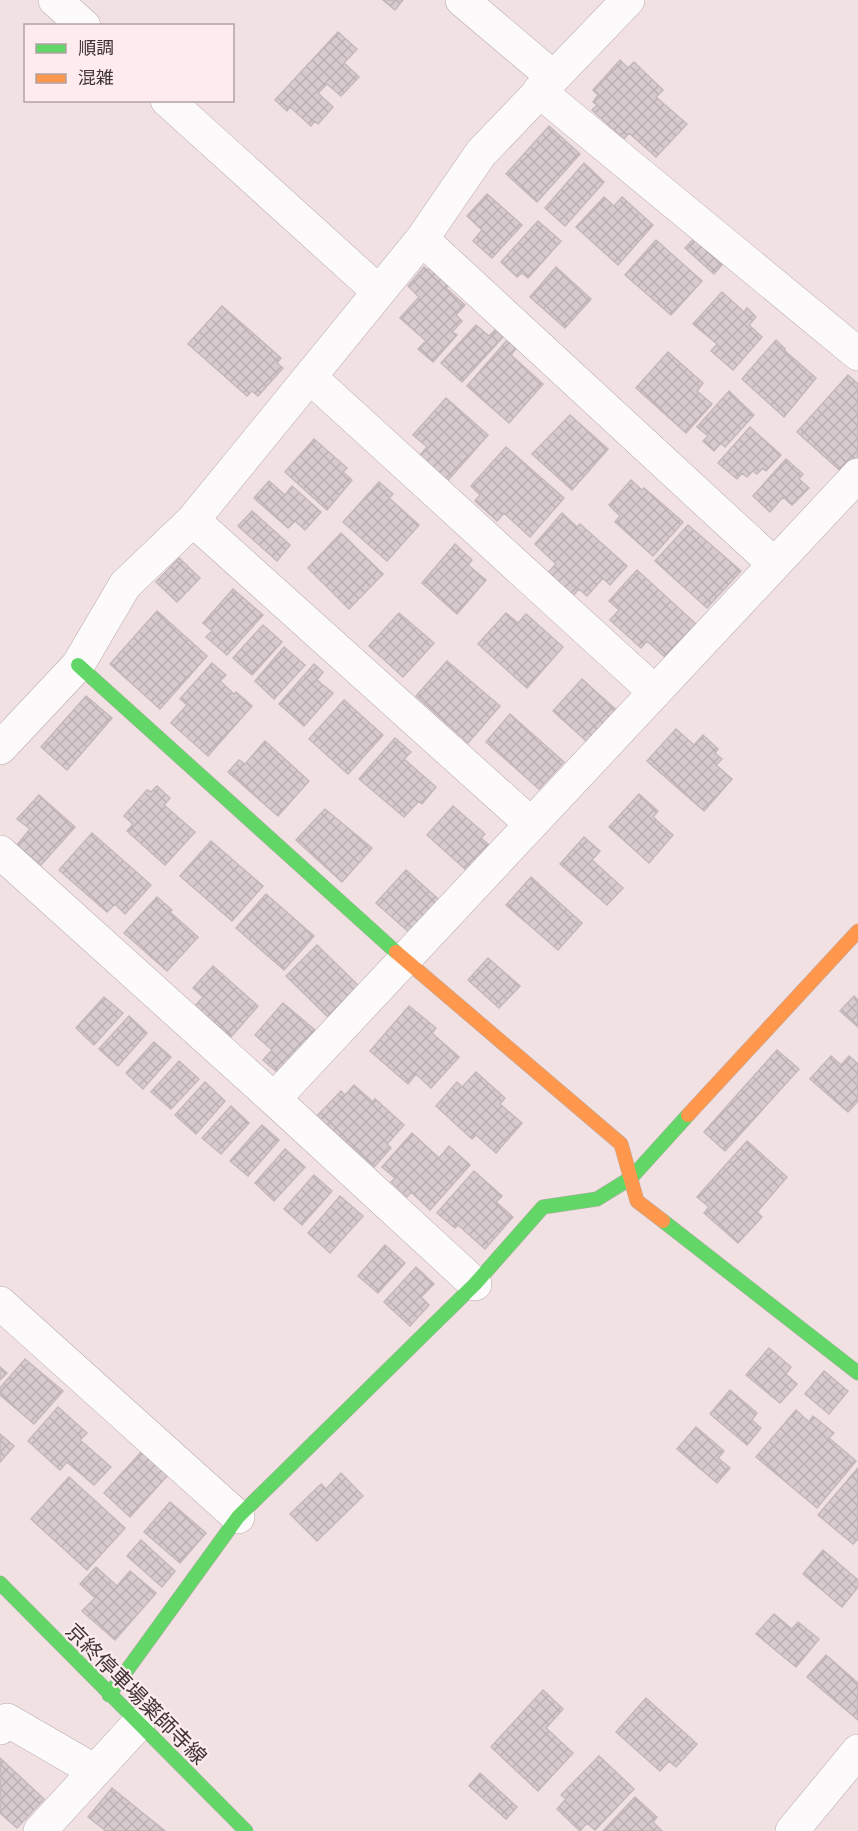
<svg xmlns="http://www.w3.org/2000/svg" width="858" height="1831" font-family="Commissioner,'Noto Sans JP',sans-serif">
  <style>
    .building { fill: url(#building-cross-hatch); stroke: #c4b8bb; stroke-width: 1.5 }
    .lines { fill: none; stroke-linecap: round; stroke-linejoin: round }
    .street-casing { stroke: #b7aaab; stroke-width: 34 }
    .fast-casing { stroke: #b7aaab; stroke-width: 15 }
    .slow-casing { stroke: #b7aaab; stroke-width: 15 }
    .street { stroke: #fdfafb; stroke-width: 33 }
    .fast { stroke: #63d668; stroke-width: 14 }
    .slow { stroke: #ff974d; stroke-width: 14 }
    .labels { text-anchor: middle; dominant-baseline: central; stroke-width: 4.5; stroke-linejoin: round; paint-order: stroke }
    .street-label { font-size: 21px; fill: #403536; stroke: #fdebed }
  </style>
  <defs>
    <pattern id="building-cross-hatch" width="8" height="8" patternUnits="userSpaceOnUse" patternTransform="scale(1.5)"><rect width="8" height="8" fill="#d8cbcf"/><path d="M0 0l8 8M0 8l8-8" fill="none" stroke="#baafb2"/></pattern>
  </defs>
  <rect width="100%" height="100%" fill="#f2e1e3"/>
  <path class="building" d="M383,0h20l-8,10z
    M338,32l19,17 -13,14 15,14 -18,19 -14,-12 -9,9 15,14 -15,17 -3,-3 -4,5 -21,-19 -3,4 -12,-11z
    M620,60l8,8 6,-6 29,28 -7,7 31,27 -31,33 -27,-24 -5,6 -32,-29 5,-5 -4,-3 5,-7 -5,-5z
    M549,126l31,28 -43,48 -31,-28z
    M584,163l20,19 -39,44 -20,-18z
    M487,194l35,31 -30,33 -19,-17 9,-11 -15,-14z
    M604,197l10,9 8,-9 31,28 -35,40 -42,-38z
    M538,221l23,20 -33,37 -6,-5 -5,4 -16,-15z
    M698,234l28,26 -12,14 -29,-26z
    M656,240l46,41 -31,34 -46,-40z
    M433,265l19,17 -6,6 19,17 -9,10 6,6 -10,11 5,3 -24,27 -15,-13 8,-8 -26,-23 19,-21 -11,-11 16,-19 4,3z
    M556,267l35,32 -26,29 -35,-31z
    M722,292l22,20 3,-4 9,9 -7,8 13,12 -29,33 -22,-19 6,-7 -24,-20z
    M222,306l59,52 -4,5 6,5 -25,28 -6,-5 -5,5 -59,-52z
    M476,325l13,11 6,-6 8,7 -41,45 -21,-19z
    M509,338l9,8 -7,9 32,29 -34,39 -42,-37z
    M776,340l9,9 -1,1 32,28 -32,39 -42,-38z
    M668,352l35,31 -6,8 15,13 -26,29 -50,-45z
    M848,375l10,9v77l-13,14 -48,-43z
    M729,391l25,24 -29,32 -4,-4 -7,8 -11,-10 5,-5 -11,-9z
    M446,398l42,37 -45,51 -28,-25 12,-14 -14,-12z
    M570,415l38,34 -36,41 -40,-36z
    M750,427l31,28 -15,16 -3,-3 -6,6 -4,-3 -6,6 -5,-4 -5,6 -19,-16z
    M314,439l33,29 -4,4 9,8 -25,30 -42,-38z
    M506,447l58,51 -34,39 -26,-24 -7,8 -22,-20 5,-6 -9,-9z
    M786,459l17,15 -4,5 10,9 -17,17 -9,-8 -13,15 -17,-16z
    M631,480l11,10 2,-2 39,34 -30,34 -38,-34 5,-6 -11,-11z
    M269,481l16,14 7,-9 29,26 -16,18 -10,-9 -7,7 -34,-30z
    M379,482l14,12 -4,4 30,27 -32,36 -44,-39z
    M252,511l38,34 -13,16 -39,-35z
    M562,513l15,14 3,-3 47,42 -17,19 -7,-7 -16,18 -8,-7 -7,8 -25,-23 9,-10 -21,-20z
    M688,525l53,46 -34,37 -52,-47z
    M341,533l42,41 -34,35 -41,-41z
    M455,544l17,16 -4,5 18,15 -29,34 -35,-31z
    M179,558l21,20 -23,24 -21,-20z
    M637,570l59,54 -30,34 -19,-17 -6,7 -31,-28 9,-10 -10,-9z
    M233,589l30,26 -36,40 -21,-18 6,-6 -9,-8z
    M157,611l50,45 -47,53 -50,-45z
    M399,613l35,30 -31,34 -34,-31z
    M506,613l12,10 8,-9 37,33 -36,41 -49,-44z
    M263,625l19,17 -30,33 -19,-17z
    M284,647l21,18 -31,34 -19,-18z
    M447,661l53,45 -32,37 -52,-47z
    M212,663l14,12 -6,6 14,13 2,-2 16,14 -44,50 -37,-33 16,-18 -7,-6z
    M314,664l9,8 -6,8 16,13 -29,33 -25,-22z
    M582,679l41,37 -29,32 -41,-37z
    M86,696l26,22 -45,52 -26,-23z
    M344,700l39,35 -35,39 -39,-35z
    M510,714l54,48 -25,27 -53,-47z
    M676,729l18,16 9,-10 15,14 -3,4 7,6 -6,6 16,14 -28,32 -57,-50z
    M395,738l16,14 -7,7 32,28 -14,17 -3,-3 -15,16 -45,-38z
    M265,741l44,40 -31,35 -50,-44 11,-12 6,4z
    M157,786l13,12 -6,7 31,27 -30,33 -38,-34 6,-7 -9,-8 23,-26 4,2z
    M639,794l19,17 -5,6 20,18 -24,28 -40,-36z
    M39,795l36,32 -34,38 -24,-20 13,-16 -13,-10z
    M453,806l32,28 -4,4 17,15 -23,25 -48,-43z
    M325,809l47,39 -30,34 -46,-42z
    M92,833l59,52 -26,29 -10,-10 -8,8 -48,-42z
    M584,837l16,14 -8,9 31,28 -16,17 -47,-41z
    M211,841l52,45 -31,35 -52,-45z
    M406,870l40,36 -35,28 -35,-31z
    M531,877l51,46 -24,27 -52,-45z
    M266,894l48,42 -30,34 -48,-42z
    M157,897l15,13 -2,2 28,25 -31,34 -43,-38z
    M317,945l45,44 -30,32 -46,-45z
    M488,958l32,28 -21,22 -31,-28z
    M213,966l45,40 -27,31 -36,-31 8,-9 -10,-9z
    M854,996l4,4v27l-18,-16z
    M104,997l19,16 -29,32 -18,-17z
    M283,1003l39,33 -36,44 -23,-20 9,-10 -17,-15z
    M409,1006l27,22 -4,5 27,24 -28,31 -15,-14 -8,10 -38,-33z
    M129,1016l18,17 -29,33 -19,-17z
    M154,1042l17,15 -28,32 -17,-16z
    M777,1050l22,19 -74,82 -21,-19z
    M831,1056l10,9 8,-9 9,8v37l-10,11 -38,-33z
    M179,1061l20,18 -28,30 -20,-17z
    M476,1072l29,26 -5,6 22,19 -26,30 -20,-18 -4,4 -36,-33 21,-24 5,5z
    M205,1082l20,19 -29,33 -21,-19z
    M354,1085l19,17 2,-3 29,26 -17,19 4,4 -17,19 -57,-51 24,-25 4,4z
    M231,1106l18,17 -28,31 -19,-16z
    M262,1125l17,15 -31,36 -18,-15z
    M412,1133l27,25 10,-12 21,19 -40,45 -19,-18 -4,5 -16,-15 4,-4 -13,-11z
    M747,1141l40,36 -30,35 5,5 -24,26 -34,-30 5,-6 -12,-10z
    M285,1149l20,18 -31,34 -19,-18z
    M474,1171l28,25 -6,6 17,15 -28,32 -27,-24 -3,3 -18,-15z
    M314,1175l18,16 -30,34 -18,-16z
    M340,1196l23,20 -33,37 -22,-20z
    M385,1245l20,18 -27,30 -20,-17z
    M416,1267l18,17 -13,13 8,8 -19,21 -26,-24z
    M769,1348l22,19 -5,7 11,10 -17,19 -34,-28z
    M25,1359l38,32 -29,33 -34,-29v-7z
    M0,1367l7,6 -7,7z
    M824,1371l24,20 -19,23 -24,-20z
    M730,1390l27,23 -5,7 9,8 -14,17 -37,-31z
    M58,1407l29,26 -7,7 31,27 -17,18 -27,-23 -7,8 -32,-29z
    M796,1410l13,12 4,-6 21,17 -5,5 27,23 -39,47 -61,-51z
    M696,1427l28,24 -6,7 12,10 -13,15 -40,-34z
    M0,1434l14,12 -14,16z
    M142,1451l26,24 -38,42 -26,-24z
    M858,1468v71l-5,5 -35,-29z
    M341,1473l22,23 -46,45 -27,-27 31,-30 5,5z
    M69,1477l56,51 -38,42 -56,-51z
    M170,1502l36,31 -26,30 -36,-31z
    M141,1540l34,31 -13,16 -35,-31z
    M823,1550l35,30v7l-16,20 -39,-33z
    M96,1567l21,19 13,-15 26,22 -41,47 -33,-29 13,-13 -15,-14z
    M774,1614l18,15 6,-7 21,17 -23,28 -40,-33z
    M826,1655l32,28v37l-51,-43z
    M543,1690l20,19 -17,19 27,25 -35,38 -47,-44z
    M646,1698l51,46 -21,23 -7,-6 -9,10 -44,-39z
    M599,1756l35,33 -39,41 -8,-7 -7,8 -23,-22 9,-10 -5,-4z
    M0,1758l44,41 -27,29 -17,-15z
    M480,1773l37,34 -11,12 -37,-33z
    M112,1788l53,43h-59l-18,-14z
    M635,1797l22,20 -4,5 9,9h-59z"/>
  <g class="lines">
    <g class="street-casing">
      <path id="street" d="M55,0l29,26
        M462,0l91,77
        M539,91l319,263
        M167,100l212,192
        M422,239l352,325
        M310,377l345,315
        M193,520l338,304
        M0,748l78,-83 47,-80 68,-65 229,-281 59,-86 147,-153
        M0,852l274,247 201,185
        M274,1099l584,-624
        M0,1303l238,214
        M0,1728l7,-8 88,51
        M40,1831l98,-107
        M792,1831l66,-80"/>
    </g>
    <g class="fast-casing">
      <path id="fast" d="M78,665l318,287
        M663,1221l195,152
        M0,1583l246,248
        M109,1695l129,-178 237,-233 68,-77 54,-8 34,-21 57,-63"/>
    </g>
    <g class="slow-casing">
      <path id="slow" d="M396,952l225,192 16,57 26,20
        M688,1115l170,-184"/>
    </g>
    <use href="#street" class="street"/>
    <use href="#fast" class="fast"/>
    <use href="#slow" class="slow"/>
  </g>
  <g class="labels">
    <g class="street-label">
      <text transform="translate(137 1693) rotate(45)">京終停車場薬師寺線</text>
    </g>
  </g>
  <rect x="24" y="24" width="210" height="78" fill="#fdebed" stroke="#b1a2a4" stroke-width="1.5"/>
  <rect x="36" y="44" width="30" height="9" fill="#63d668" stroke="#b1a2a4" stroke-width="1.5"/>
  <text x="78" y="54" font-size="18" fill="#403536">順調</text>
  <rect x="36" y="74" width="30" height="9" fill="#ff974d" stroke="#b1a2a4" stroke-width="1.5"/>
  <text x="78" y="84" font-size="18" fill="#403536">混雑</text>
</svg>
